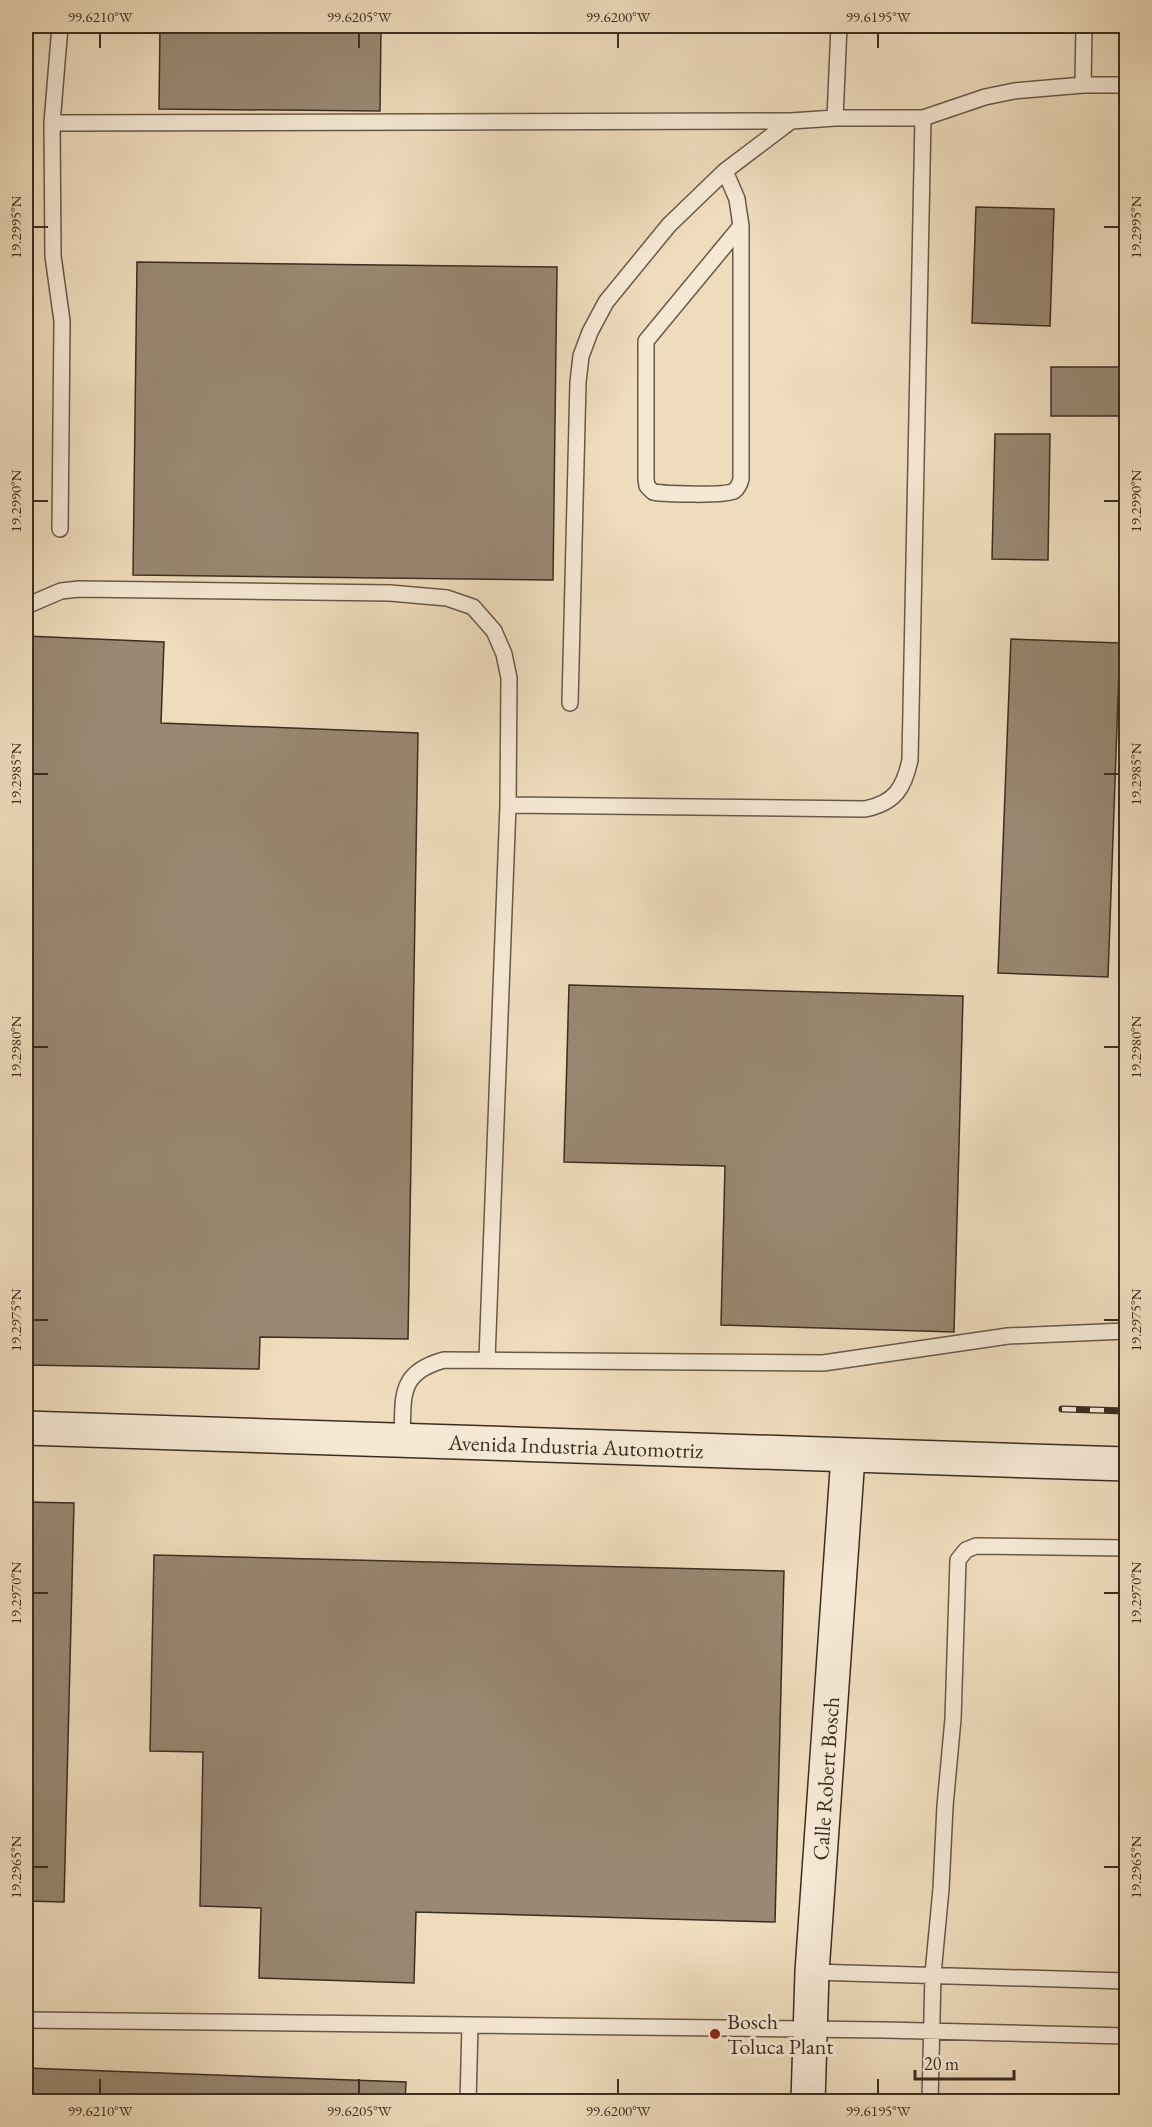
<svg xmlns="http://www.w3.org/2000/svg" width="1152" height="2127" font-family="'EB Garamond',serif">
  <style>
    .building { fill: #998872; stroke: #3c2d21; stroke-width: 1.5 }
    .lines { fill: none; stroke-linecap: round; stroke-linejoin: round }
    .service-casing { stroke: #695948; stroke-width: 18 }
    .secondary-casing { stroke: #3c2d21; stroke-width: 36 }
    .service { stroke: #f5e8d4; stroke-width: 15 }
    .secondary { stroke: #f5e8d4; stroke-width: 33 }
    .rail-casing { stroke: #3c2d21; stroke-width: 7 }
    .rail { stroke: #f5e8d4; stroke-width: 4.5; stroke-dasharray: 14; stroke-linecap: butt }
    .ticks { fill: none; stroke: #3c2d21; stroke-width: 2 }
    .poi-dot { fill: #8f2418; stroke: #f5e8d4; stroke-width: 2 }
    .labels { text-anchor: middle; dominant-baseline: central; stroke-width: 6; stroke-linejoin: round; paint-order: stroke }
    .street-label { font-size: 22px; fill: #3c2d21; stroke: #f5e8d4 }
    .poi-label { font-size: 22px; fill: #3c2d21; stroke: #f5e8d4; text-anchor: start }
    .neatline { fill: none; stroke: #3c2d21; stroke-width: 2 }
    .ticks-label { font-size: 15px; text-anchor: middle; fill: #3c2d21 }
  </style>
  <rect width="100%" height="100%" fill="#efdcbd"/>
  <filter id="stains"><feTurbulence type="fractalNoise" baseFrequency=".00333" numOctaves="4"/><feColorMatrix values="0 0 0 0 .2 0 0 0 0 .09 0 0 0 0 .02 0 0 0 .5 -.17"/></filter>
  <radialGradient id="worn" r=".72"><stop offset=".6" stop-color="#630" stop-opacity="0"/><stop offset="1" stop-color="#630" stop-opacity=".3"/></radialGradient>
  <path class="building" d="M160,26h221l-1,85 -221,-2z
    M976,207l78,2 -4,117 -78,-3z
    M137,262l420,5 -4,313 -420,-5z
    M1051,367h75v49h-75z
    M995,434h55l-2,126 -56,-1z
    M26,636l138,6 -3,81 257,10 -10,606 -148,-2 -1,32 -233,-4z
    M1011,639l109,4 -12,334 -110,-4z
    M569,985l394,11 -9,336 -233,-7 4,-159 -161,-4z
    M26,1502l48,1 -10,399 -38,-1z
    M154,1555l630,16 -9,351 -359,-10 -2,71 -155,-5 2,-70 -61,-2 3,-154 -53,-1z
    M26,2068l380,14 -1,20h-379z"/>
  <g class="lines">
    <g class="service-casing">
      <path id="service" d="M1083,85l1,-59
        M835,118l4,-92
        M52,123l8,-97
        M725,171l12,28 4,27v253c-1,4 -3,9 -7,12 -9,5 -69,3 -81,1l-6,-6 -1,-7v-138l95,-115
        M60,529l2,-208 -9,-65 -1,-133 739,-2 44,-3h88l62,-21 29,-6 69,-6h43
        M26,606l35,-15 18,-2 311,4 57,5 26,9 21,24 10,23 5,24 -1,127
        M570,703l8,-321 3,-26 9,-24 16,-30 63,-77 56,-54 66,-50
        M487,1359l21,-554 357,4c30,-6 39,-21 45,-49l13,-642
        M402,1441c2,-42 -6,-68 42,-81l379,3 185,-27 118,-5
        M812,1972l314,9
        M26,2020l444,5
        M468,2102l2,-77 414,5 242,6
        M930,2102l3,-128 8,-85 4,-83 8,-87 5,-159 8,-10 10,-4 150,2"/>
    </g>
    <g class="secondary-casing">
      <g id="secondary">
        <path id="s1" d="M26,1428l1100,36"/>
        <path id="s2" d="M808,2102l4,-130 36,-516"/>
      </g>
    </g>
    <use href="#service" class="service"/>
    <use href="#secondary" class="secondary"/>
    <g class="rail-casing">
      <path id="rail" d="M1062,1409l64,2"/>
    </g>
    <use href="#rail" class="rail"/>
  </g>
  <path class="ticks" d="M100,33v15M359,33v15M618,33v15M878,33v15M33,227h15M1104,227h15M33,501h15M1104,501h15M33,774h15M1104,774h15M33,1047h15M1104,1047h15M33,1320h15M1104,1320h15M33,1593h15M1104,1593h15M33,1867h15M1104,1867h15M100,2079v15M359,2079v15M618,2079v15M878,2079v15"/>
  <circle class="poi-dot" cx="715" cy="2034" r="6"/>
  <g class="labels">
    <g class="street-label">
      <text stroke="none"><textPath href="#s1" startOffset="550">Avenida Industria Automotriz</textPath></text>
      <text stroke="none"><textPath href="#s2" startOffset="324">Calle Robert Bosch</textPath></text>
    </g>
    <g class="poi-label">
      <text x="727" y="2021">Bosch<tspan x="727" dy="25">Toluca Plant</tspan></text>
    </g>
  </g>
  <rect width="1152" height="2127" fill="none" stroke="#efdcbd" stroke-width="66"/>
  <path d="M915 2070v9h99v-9" fill="none" stroke="#3c2d21" stroke-width="3"/>
  <text x="924" y="2070" font-size="18" fill="#3c2d21" stroke="#f5e8d4" stroke-width="4.5" paint-order="stroke">20 m</text>
  <rect x="33" y="33" width="1086" height="2061" class="neatline"/>
  <g class="ticks-label">
    <text x="100" y="22">99.6210°W</text>
    <text x="359" y="22">99.6205°W</text>
    <text x="618" y="22">99.6200°W</text>
    <text x="878" y="22">99.6195°W</text>
    <text transform="translate(16 227) rotate(-90)" y="5">19.2995°N</text>
    <text transform="translate(1136 227) rotate(-90)" y="5">19.2995°N</text>
    <text transform="translate(16 501) rotate(-90)" y="5">19.2990°N</text>
    <text transform="translate(1136 501) rotate(-90)" y="5">19.2990°N</text>
    <text transform="translate(16 774) rotate(-90)" y="5">19.2985°N</text>
    <text transform="translate(1136 774) rotate(-90)" y="5">19.2985°N</text>
    <text transform="translate(16 1047) rotate(-90)" y="5">19.2980°N</text>
    <text transform="translate(1136 1047) rotate(-90)" y="5">19.2980°N</text>
    <text transform="translate(16 1320) rotate(-90)" y="5">19.2975°N</text>
    <text transform="translate(1136 1320) rotate(-90)" y="5">19.2975°N</text>
    <text transform="translate(16 1593) rotate(-90)" y="5">19.2970°N</text>
    <text transform="translate(1136 1593) rotate(-90)" y="5">19.2970°N</text>
    <text transform="translate(16 1867) rotate(-90)" y="5">19.2965°N</text>
    <text transform="translate(1136 1867) rotate(-90)" y="5">19.2965°N</text>
    <text x="100" y="2116">99.6210°W</text>
    <text x="359" y="2116">99.6205°W</text>
    <text x="618" y="2116">99.6200°W</text>
    <text x="878" y="2116">99.6195°W</text>
  </g>
  <rect width="100%" height="100%" filter="url(#stains)"/>
  <rect width="100%" height="100%" fill="url(#worn)"/>
</svg>
